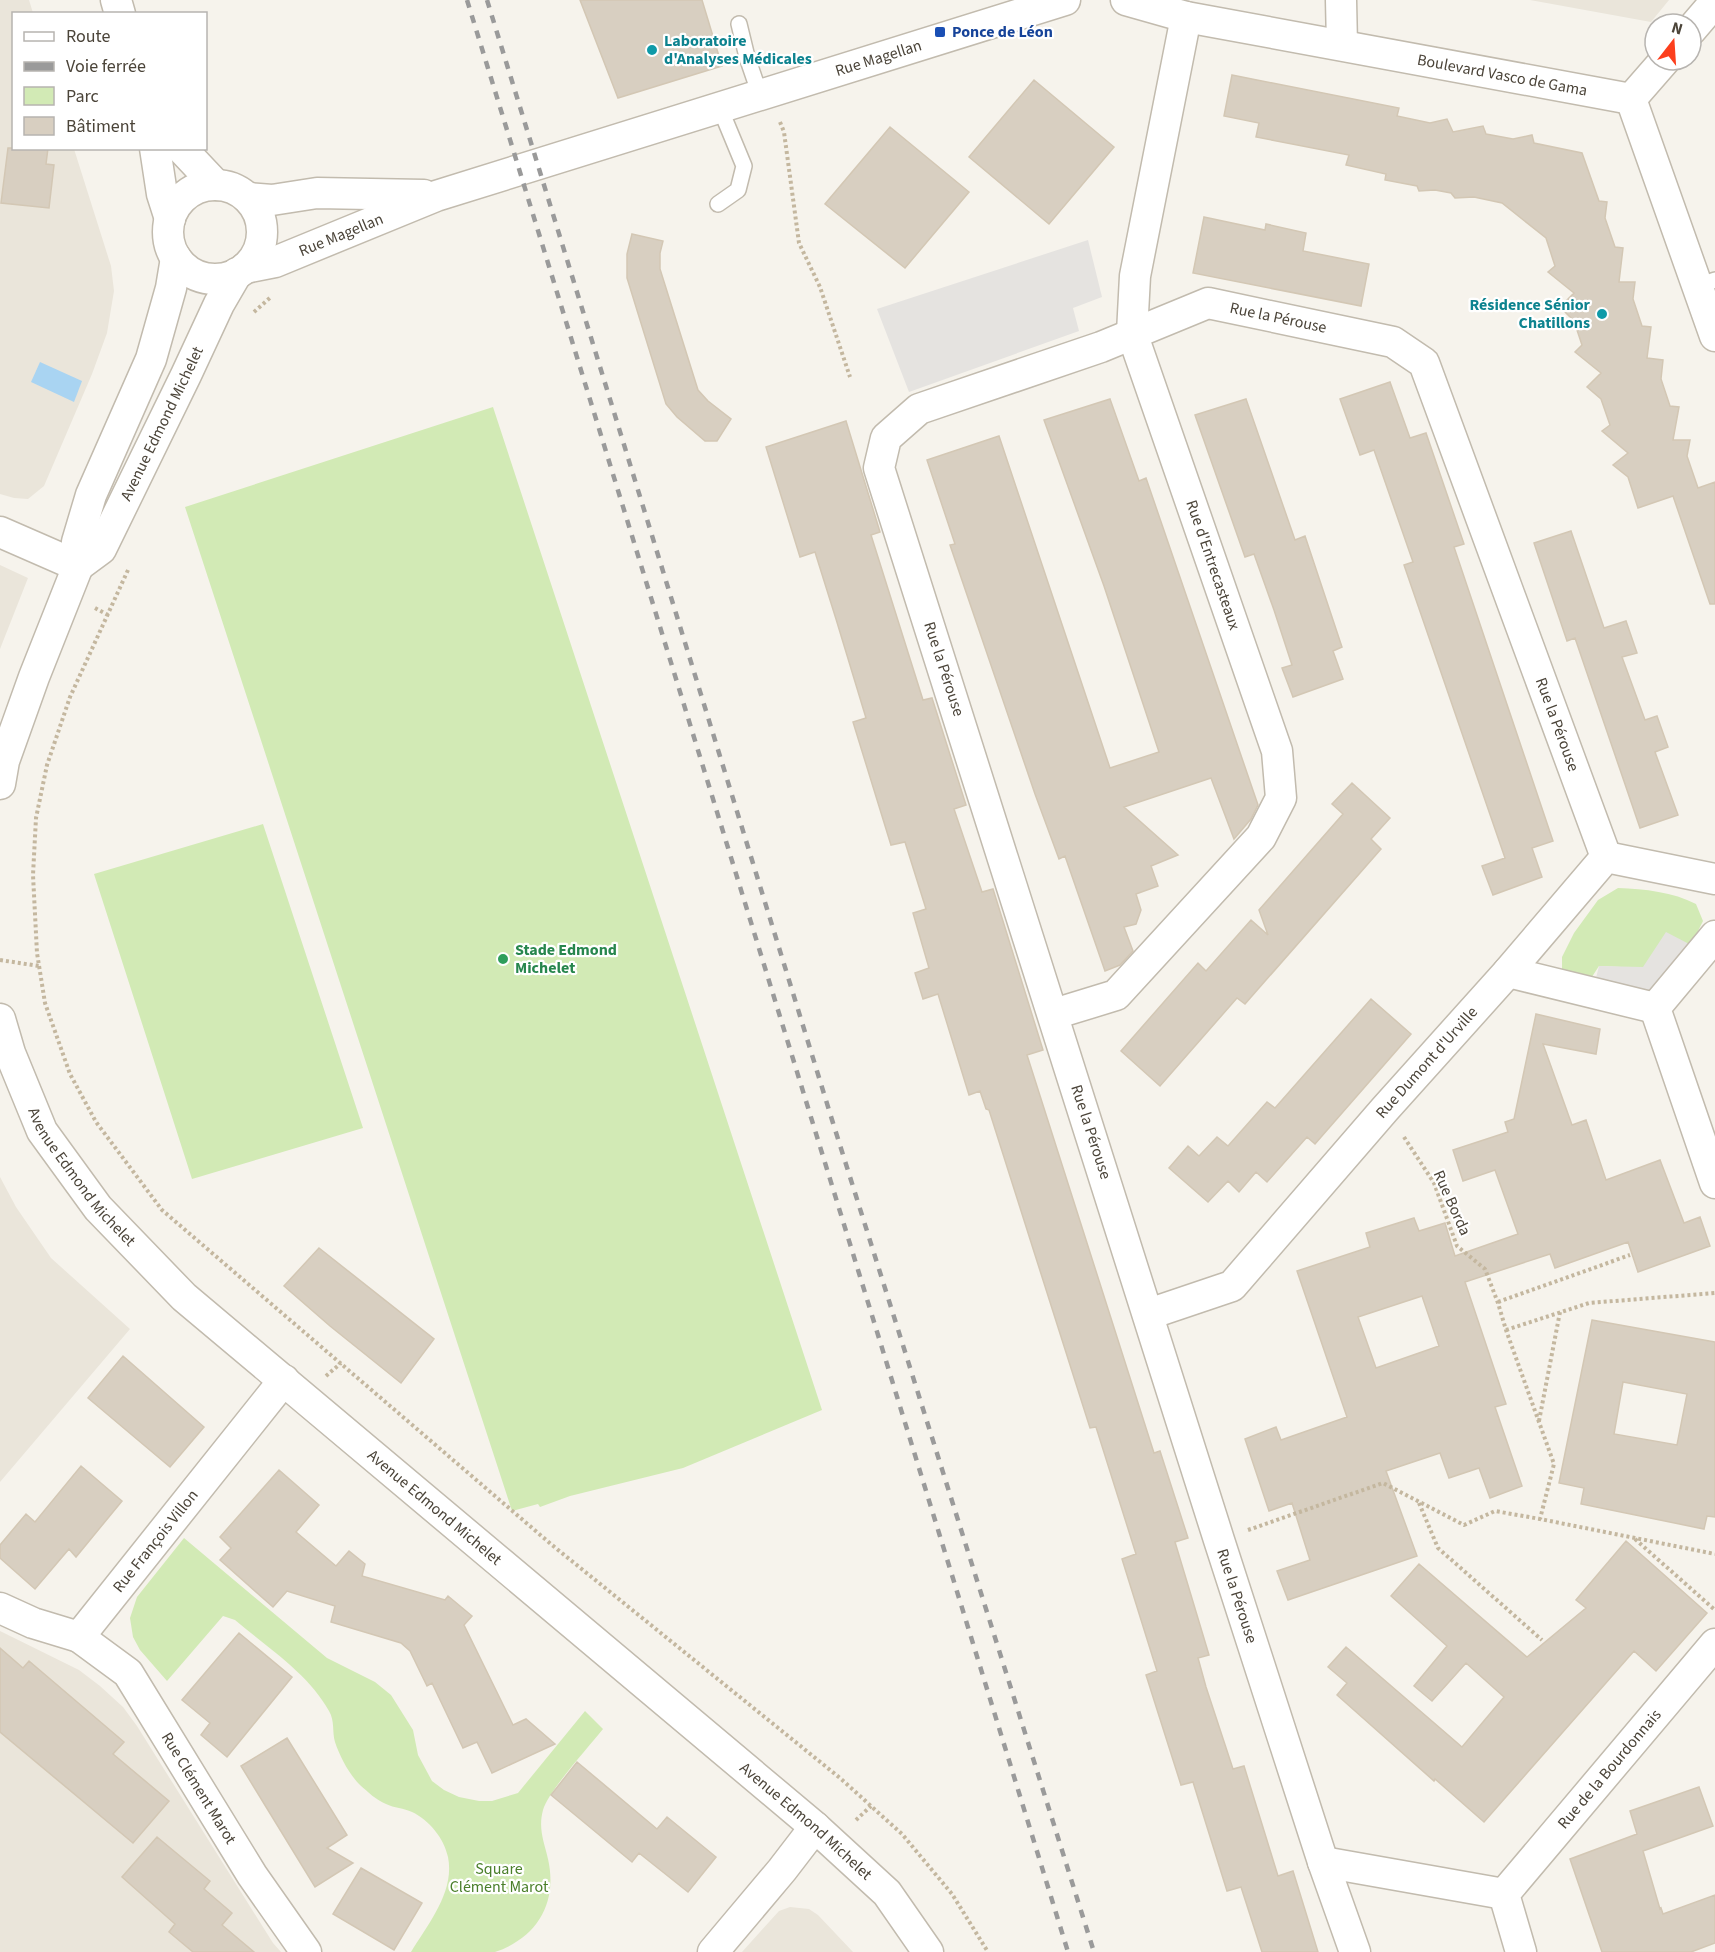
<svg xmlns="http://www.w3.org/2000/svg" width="1715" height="1952" font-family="'Source Sans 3',sans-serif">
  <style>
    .residential { fill: #eae5da }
    .green { fill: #d2eab5 }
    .parking { fill: #e5e3e0 }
    .water { fill: #a9d4f2 }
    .building { fill: #d8cfc1; stroke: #d3c7b4; stroke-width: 1.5; fill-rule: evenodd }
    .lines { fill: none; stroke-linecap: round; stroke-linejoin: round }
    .service-casing { stroke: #c2bbae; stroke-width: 18 }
    .minor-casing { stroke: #c2bbae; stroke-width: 33 }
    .path { stroke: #c4b79f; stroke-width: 4; stroke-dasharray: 3 3; stroke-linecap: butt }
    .service { stroke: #fff; stroke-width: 15 }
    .minor { stroke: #fff; stroke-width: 30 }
    .rail { stroke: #9a9a9a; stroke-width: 4.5; stroke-dasharray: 8 8; stroke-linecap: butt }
    .transit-dot { fill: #1a4fb4; stroke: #fff; stroke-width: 2 }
    .culture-dot { fill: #0f9aa8; stroke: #fff; stroke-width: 2 }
    .leisure-dot { fill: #2e9e5b; stroke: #fff; stroke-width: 2 }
    .labels { text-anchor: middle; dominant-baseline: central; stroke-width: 4.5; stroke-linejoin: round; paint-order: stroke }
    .transit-label { font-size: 16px; font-weight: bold; fill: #164399; stroke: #fff; text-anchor: start }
    .culture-label { font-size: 16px; font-weight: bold; fill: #0d838f; stroke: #fff; text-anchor: start }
    .street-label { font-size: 16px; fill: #4b4439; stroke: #fff }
    .leisure-label { font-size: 16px; font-weight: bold; fill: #27864d; stroke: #fff; text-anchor: start }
    .park-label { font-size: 16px; fill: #4a7f2a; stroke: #fff }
  </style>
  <rect width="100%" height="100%" fill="#f6f3ec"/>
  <path class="residential" d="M0,0h29l4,13 -19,1v134l60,1 37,117 3,25 -7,42 -15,41 -48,112 -16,13 -14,-1 -14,-4z
    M1530,0h139l-18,22z
    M0,565l28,13 -28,71z
    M0,1177l16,30 35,51 79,71 -130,153z
    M0,1631l79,39 21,16 23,21 14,19 136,217 8,9h-281z
    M790,1907l19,2 9,6 35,37h-111l37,-41z"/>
  <path class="green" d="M493,407l329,1003 -139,58 -113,28 -30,11 -2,-3 -26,7 -327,-1004z
    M263,824l100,304 -171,51 -98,-305z
    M1618,888c27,1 55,4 78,16l7,17 -12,24 -48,23 -44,-2 -11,17 -26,-5v-21l12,-24 24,-33z
    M184,1538l143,120 48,24 16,13 22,35 5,25 14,26 12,9 15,7 20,4h13l26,-8 67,-82 18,18c-15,19 -54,61 -60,81 -5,19 1,31 5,49 10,44 -11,79 -53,93h-84c17,-28 44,-60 37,-95 -4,-19 -19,-37 -36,-45 -8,-4 -18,-4 -26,-8 -10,-4 -18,-12 -26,-19 -11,-11 -20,-28 -25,-43 -3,-10 0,-21 -6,-31 -20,-37 -62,-64 -94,-91l-12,-4 -56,65 -27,-31 -7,-13 -3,-19 7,-21z"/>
  <path class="parking" d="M1088,240l14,57 -29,11 6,23 -170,61 -32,-83z
    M1666,932l25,13 -38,44 -24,5 -35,-8 5,-20 44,1z"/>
  <path class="water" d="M40,362l42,19 -8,21 -43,-20z"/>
  <path class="building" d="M580,0h122l20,66 -104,32z
    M1232,75l167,33 -2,8 33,7 17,-4 6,13 30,-6 3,8 27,5 19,-4 2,8 48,10 17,48 8,1 -2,16 10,29 8,1 -4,34h16l-2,17 9,27 9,1 -4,31 16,2 -2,19 9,27 9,1 -6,33h17l-3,16 11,32 17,-6v122h-5l-37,-108 -35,12 -10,-31 -15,-12 15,-12 -26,-22 8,-6 -9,-26 -14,-12 14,-14 -26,-21 7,-7 -8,-24 -14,-14 14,-14 -26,-21 7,-6 -9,-28 -44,-35 -28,-6 -19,1 -4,-5 -16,-3 -16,1 -2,-5 -32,-6 1,-6 -40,-9 3,-10 -93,-18 3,-14 -35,-7z
    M1034,80l80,67 -65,77 -80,-67z
    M890,127l79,65 -64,76 -80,-64z
    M8,148h40l-2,16 8,1 -5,43 -48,-5z
    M1204,217l61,13 1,-6 40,9 -3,18 66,13 -8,42 -168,-33z
    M632,234l31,7 -3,12v16l38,121 10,11 23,18 -14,22h-12l-28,-24 -11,-13 -39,-126v-24z
    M1390,382l20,56 16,-5 38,111 -10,3 99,294 -21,7 10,29 -49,18 -11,-29 23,-8 -101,-293 9,-3 -39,-112 -14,5 -20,-56z
    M1110,399l29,82 7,-3 112,327 -7,14 -17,20 -23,-61 -87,29 54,48 -27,11 7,20 -22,8 5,16 -5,14 -12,3 9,24 -13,14 -15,6 -40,-115 -6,3 -24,-65 -85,-249 5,-1 -28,-84 72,-24 111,332 49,-16 -55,-166 -60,-166z
    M1246,399l49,141 10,-4 37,111 -9,4 10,28 -50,18 -11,-29 10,-3 -18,-55 -20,-56 -9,3 -50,-142z
    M846,421l34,111 -9,3 52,165 9,-2 34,107 -12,4 28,83 11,-3 50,161 -16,5 127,398 6,-2 28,87 -13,4 34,113 -11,3 8,29 27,82 11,-3 34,110 15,-5 25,81h-56l-21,-65 -14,4 -34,-109 -12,3 -35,-110 11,-4 -35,-112 14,-5 -40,-127 -6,1 -101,-318 -3,-1 -6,-18 -11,4 -31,-101 -15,5 -8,-26 14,-5 -16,-55 13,-4 -21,-67 -14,3 -38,-123 13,-4 -30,-99 -21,-67 -15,5 -34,-110z
    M1571,531l33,97 22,-7 11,32 -15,4 23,63 12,-4 11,31 -13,5 23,63 -38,13 -65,-190 -8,3 -33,-98z
    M1352,783l38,35 -19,21 10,10 -136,155 -8,-6 -77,88 -39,-35 77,-88 8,8 45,-51 17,15 -9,-25 84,-96 -11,-10z
    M1371,999l40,35 -96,110 -8,-7 -40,45 -11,-10 -17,20 -11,-11 -20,21 -39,-34 19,-22 11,10 18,-19 11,9 39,-44 8,6z
    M1536,1014l64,15 -4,25 -53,-10 29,81 14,-5 20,60 54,-20 24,63 16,-6 10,29 -72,26 -10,-30 -73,26 -5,-14 -85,28 41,122 -11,3 27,79 -32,12 -11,-30 -30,10 -9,-25 -54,18 31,85 -129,44 -11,-29 33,-11 -18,-57 -23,8 -24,-72 31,-12 5,13 66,-23 -50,-146 73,-24 -4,-14 48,-15 5,13 26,-8 10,33 63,-22 -23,-64 -32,11 -10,-31 55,-18 -3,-10 9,-3zM1422,1296l17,50 -63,22 -18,-51z
    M319,1248l115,91 -33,44 -71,-57 -46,-40z
    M1592,1320l123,22v175l-8,-1 -3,13 -123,-25 3,-16 -25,-5zM1623,1382l64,12 -10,51 -63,-11z
    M123,1356l81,71 -34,40 -82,-69z
    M81,1466l41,35 -46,56 -7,-8 -34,40 -35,-31v-13l26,-31 9,8z
    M279,1470l40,35 -23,27 40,34 13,-15 16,13 -3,12 83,24 3,-4 24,20 -8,9 49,100 13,-6 29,25 -63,29 -15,-31 -14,6 -31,-65 -5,3 -17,-35 -9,-8 -70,-21 4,-16 -48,-15 -14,16 -53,-47 11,-12 -11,-11z
    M1626,1541l81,72 -51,58 -22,-20 -150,171 -49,-43 -1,2 -97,-86 10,-12 -19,-16 18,-20 116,100 42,-50 -38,-34 -34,38 -18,-15 33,-40 -56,-50 28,-32 108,93 59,-49 -10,-8z
    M239,1633l53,44 -65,80 -26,-22 9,-12 -28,-23z
    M0,1648l23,20 6,-7 95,81 -11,12 56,47 -36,42 -133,-111z
    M287,1738l60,97 -20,13 26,15 -38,24 -74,-121z
    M577,1762l80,67 10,-12 49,40 -28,35 -49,-39 -7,9 -81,-67z
    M1699,1787l14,39 -70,25 17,58 1,-1 2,6 52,-19v48l-24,9h-89l-32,-93 67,-25 -7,-23z
    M157,1837l53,44 -6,8 28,24 -10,12 32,27h-61l-24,-20 6,-8 -53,-47z
    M361,1868l61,35 -28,47 -61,-36z"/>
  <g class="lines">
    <g class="service-casing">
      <path id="service" d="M739,24l8,33 13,38
        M718,204l20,-14 6,-24 -24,-58
        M1697,286l18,-6"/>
    </g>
    <g class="minor-casing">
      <g id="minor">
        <path d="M116,0l4,14"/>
        <path id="s1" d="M1126,0l60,17 445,82"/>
        <path d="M1341,0l1,45"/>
        <path d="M1691,30l24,-28"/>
        <path d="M1631,99l84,237"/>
        <path d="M1631,99l34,-39"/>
        <path d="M155,148l7,46 8,25"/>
        <path d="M181,148l35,37"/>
        <circle cx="215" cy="232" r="47"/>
        <path d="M248,198l24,2 45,-7 107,2"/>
        <path id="s2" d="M245,268l30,-6 161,-66 629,-196"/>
        <path d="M0,532l78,34"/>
        <path id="s3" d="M78,566l23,-17 85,-174 33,-71 18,-31"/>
        <path d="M0,784l4,-23 30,-84 44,-111 -1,-24 14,-47 60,-136 20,-71 5,-30"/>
        <path d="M1715,936l-60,72 60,175"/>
        <path d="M1508,972l147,36"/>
        <path d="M1054,1014l62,-19 145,-158 20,-39 -4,-47 -145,-418 3,-57 51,-259"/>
        <path id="s4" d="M0,1019l10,34 32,78 56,77 86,89 631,530 72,66 41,59"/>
        <path id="s5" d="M1149,1314l83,-28 153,-177 123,-137 98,-115 109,22"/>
        <path id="s6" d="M0,1608l33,15 46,14 205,-257"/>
        <path id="s7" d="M79,1637l49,36 124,202 54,77"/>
        <path d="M1323,1862l181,32"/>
        <path d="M713,1952l69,-82 33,-43"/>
        <path id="s8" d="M1355,1952l-32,-90 -104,-322 -340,-1072 7,-30 33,-29 182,-62 107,-44 185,39 31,21 182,494"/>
        <path id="s9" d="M1521,1952l-17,-58 211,-250"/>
      </g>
    </g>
    <path class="path" d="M780,122l4,10 15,111 21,44 30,90
      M254,312l17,-15
      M128,570l-58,127 -23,68 -11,53 -3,57 4,78 8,50 25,71 26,48 66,88 390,335 288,233 62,56 50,60 36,58
      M95,608l13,7
      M0,960l39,6
      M1404,1137l30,46 23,63 28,23 13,34 8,27 48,134 -14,55 175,35
      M1498,1302l132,-47
      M1506,1330l83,-27 126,-10
      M326,1376l15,-13
      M1539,1421l21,-109
      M1419,1503l19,45 104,92
      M1248,1530l135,-47 81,42 31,-14 45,8
      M1635,1539l80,71
      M856,1820l15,-14"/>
    <use href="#service" class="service"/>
    <use href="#minor" class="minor"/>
    <path class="rail" d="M467,0l601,1952
      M487,0l346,1123 261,829"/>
  </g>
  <rect class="transit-dot" x="934" y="26" width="12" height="12" rx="3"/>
  <g class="culture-dot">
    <circle cx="652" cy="50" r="6"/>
    <circle cx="1602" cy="314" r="6"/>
  </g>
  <circle class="leisure-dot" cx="503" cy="959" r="6"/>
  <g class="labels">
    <g class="transit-label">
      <text x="952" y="32">Ponce de Léon</text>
    </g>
    <g class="culture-label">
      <text x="664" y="41">Laboratoire<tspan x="664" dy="18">d'Analyses Médicales</tspan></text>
      <text x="1590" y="305" text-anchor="end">Résidence Sénior<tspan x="1590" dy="18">Chatillons</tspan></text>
    </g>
    <g class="street-label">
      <text stroke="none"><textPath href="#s2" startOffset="668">Rue Magellan</textPath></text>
      <text stroke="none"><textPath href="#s1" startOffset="384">Boulevard Vasco de Gama</textPath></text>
      <text stroke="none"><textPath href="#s2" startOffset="102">Rue Magellan</textPath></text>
      <text stroke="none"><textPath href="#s8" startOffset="2013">Rue la Pérouse</textPath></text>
      <text stroke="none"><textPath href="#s3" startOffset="168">Avenue Edmond Michelet</textPath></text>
      <text transform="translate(1213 565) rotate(71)">Rue d'Entrecasteaux</text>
      <text transform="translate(944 669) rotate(72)">Rue la Pérouse</text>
      <text stroke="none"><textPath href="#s8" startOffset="2553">Rue la Pérouse</textPath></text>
      <text stroke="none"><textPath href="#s5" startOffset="384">Rue Dumont d'Urville</textPath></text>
      <text transform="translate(1091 1132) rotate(72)">Rue la Pérouse</text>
      <text stroke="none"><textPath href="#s4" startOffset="180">Avenue Edmond Michelet</textPath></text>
      <text transform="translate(1452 1203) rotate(66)">Rue Borda</text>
      <text stroke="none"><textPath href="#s4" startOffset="666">Avenue Edmond Michelet</textPath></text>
      <text stroke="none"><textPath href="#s6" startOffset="207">Rue François Villon</textPath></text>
      <text transform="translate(1237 1596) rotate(72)">Rue la Pérouse</text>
      <text stroke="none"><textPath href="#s9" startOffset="224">Rue de la Bourdonnais</textPath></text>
      <text stroke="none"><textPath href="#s7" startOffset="196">Rue Clément Marot</textPath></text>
      <text stroke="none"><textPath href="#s4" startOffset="1152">Avenue Edmond Michelet</textPath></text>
    </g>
    <g class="leisure-label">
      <text x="515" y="950">Stade Edmond<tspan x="515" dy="18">Michelet</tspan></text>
    </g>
    <g class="park-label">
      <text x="499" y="1869">Square<tspan x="499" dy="18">Clément Marot</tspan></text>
    </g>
  </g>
  <rect x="12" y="12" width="195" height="138" fill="#ffffff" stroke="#b7b4b0" stroke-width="1.5"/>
  <rect x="24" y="32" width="30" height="9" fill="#ffffff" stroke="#b7b4b0" stroke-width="1.5"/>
  <text x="66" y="42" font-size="18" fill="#4b4439">Route</text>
  <rect x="24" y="62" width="30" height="9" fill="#9a9a9a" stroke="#b7b4b0" stroke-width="1.5"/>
  <text x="66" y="72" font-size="18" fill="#4b4439">Voie ferrée</text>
  <rect x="24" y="87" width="30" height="18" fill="#d2eab5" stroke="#b7b4b0" stroke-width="1.5"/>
  <text x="66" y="102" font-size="18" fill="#4b4439">Parc</text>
  <rect x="24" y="117" width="30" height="18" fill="#d8cfc1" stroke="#b7b4b0" stroke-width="1.5"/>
  <text x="66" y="132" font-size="18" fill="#4b4439">Bâtiment</text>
  <g transform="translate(1673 42) rotate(17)"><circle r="28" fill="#ffffff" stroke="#b7b4b0" stroke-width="1.5"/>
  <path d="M0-4.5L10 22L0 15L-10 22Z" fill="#fc3f1d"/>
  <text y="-9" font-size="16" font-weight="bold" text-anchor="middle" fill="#4b4439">N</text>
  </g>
</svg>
